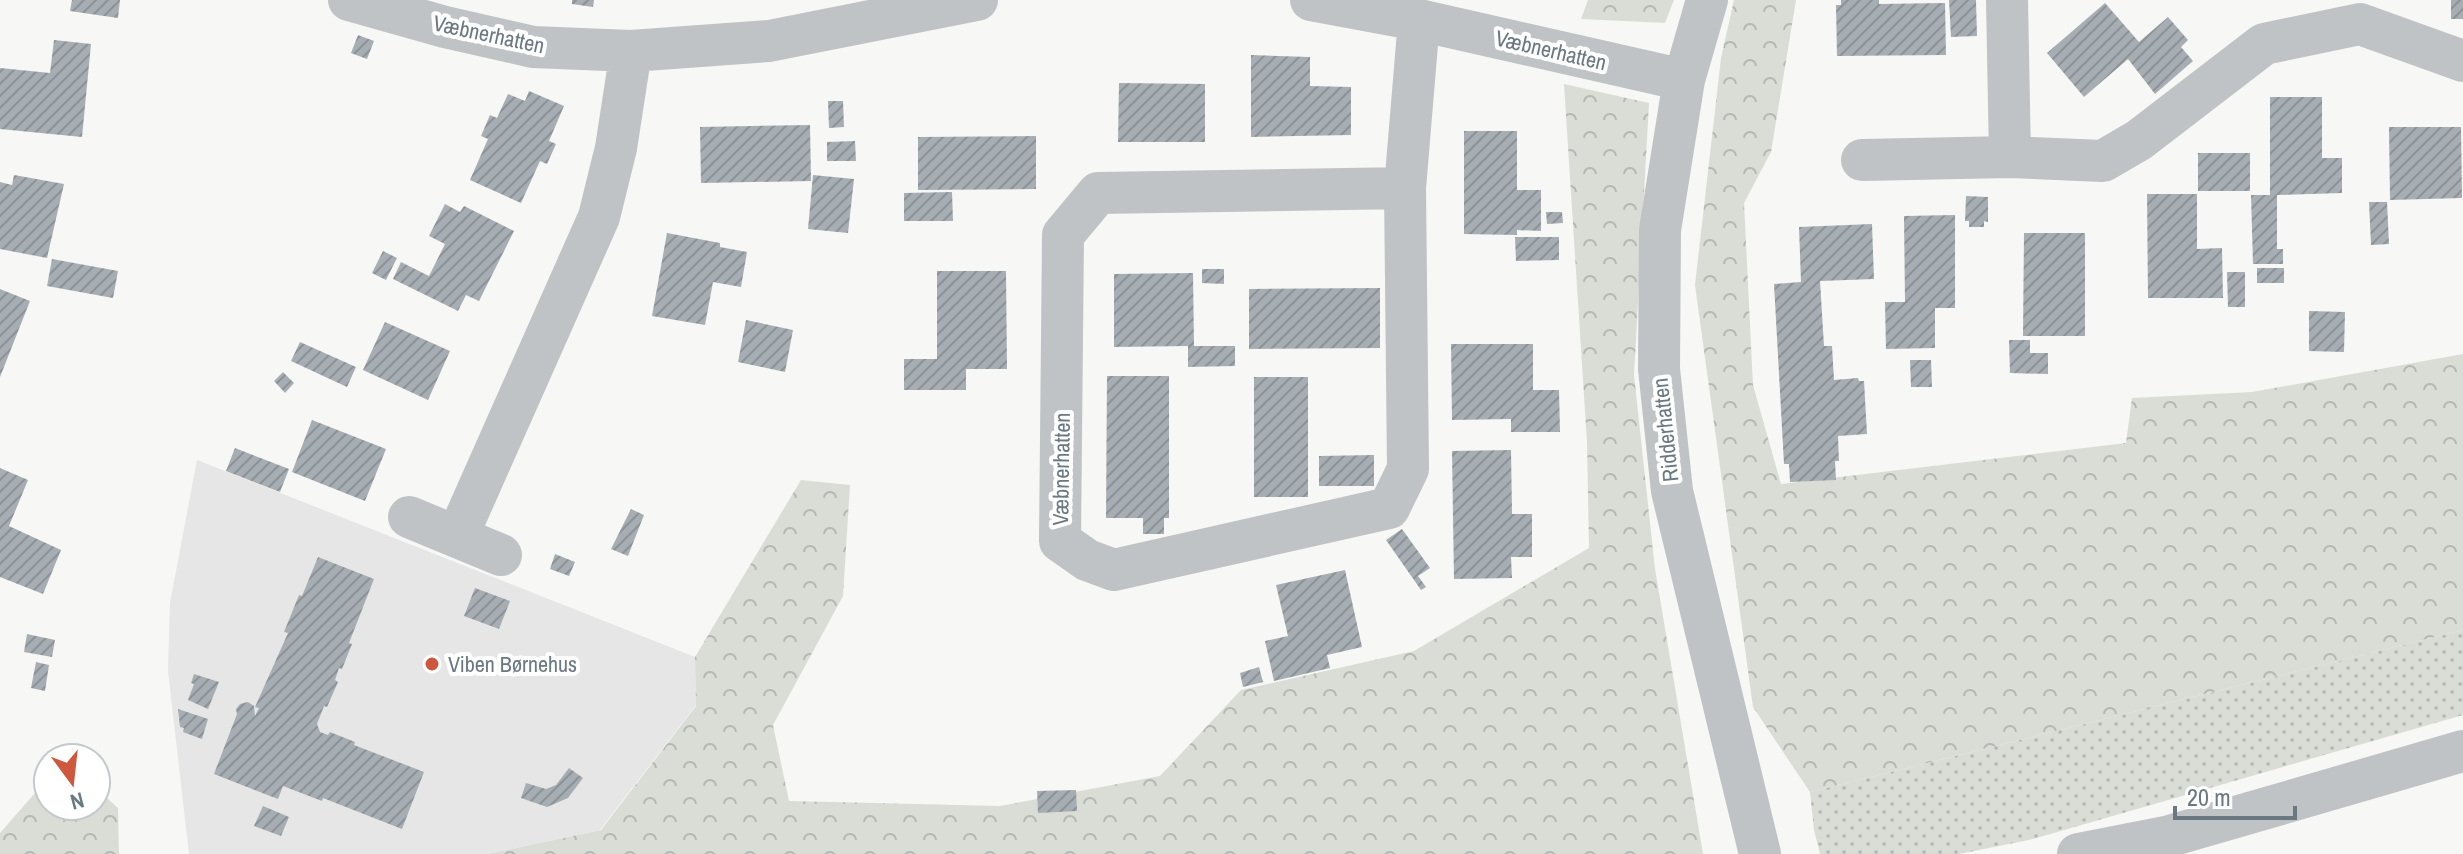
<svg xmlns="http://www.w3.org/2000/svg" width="2463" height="854" font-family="'Archivo Narrow',sans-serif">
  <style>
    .built { fill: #e5e6e5 }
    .grass { fill: url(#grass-dots) }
    .forest { fill: url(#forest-crowns) }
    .building { fill: url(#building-hatch) }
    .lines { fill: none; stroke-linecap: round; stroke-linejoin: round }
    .minor { stroke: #bfc3c6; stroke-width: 42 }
    .poi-dot { fill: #ce583e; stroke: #fff; stroke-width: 3 }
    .labels { text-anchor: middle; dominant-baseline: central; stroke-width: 8; stroke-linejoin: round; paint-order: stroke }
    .street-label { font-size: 22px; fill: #6a7882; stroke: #fff }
    .poi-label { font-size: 22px; fill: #6a7882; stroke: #fff; text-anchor: start }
  </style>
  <defs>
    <pattern id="grass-dots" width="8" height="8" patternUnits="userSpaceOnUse" patternTransform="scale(2)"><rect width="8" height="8" fill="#d9ddd6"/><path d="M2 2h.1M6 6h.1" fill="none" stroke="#b4b8b3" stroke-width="1.8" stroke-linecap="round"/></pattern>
    <pattern id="forest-crowns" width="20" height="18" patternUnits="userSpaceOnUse" patternTransform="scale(2)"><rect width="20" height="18" fill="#d9ddd6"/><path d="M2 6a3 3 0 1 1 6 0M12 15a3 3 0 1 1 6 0" fill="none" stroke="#b4b8b3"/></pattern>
    <pattern id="building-hatch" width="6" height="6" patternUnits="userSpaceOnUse" patternTransform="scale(2)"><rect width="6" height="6" fill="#a7aeb3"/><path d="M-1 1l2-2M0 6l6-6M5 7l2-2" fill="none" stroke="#8c9297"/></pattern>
  </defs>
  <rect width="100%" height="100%" fill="#f7f7f5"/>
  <path class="built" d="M197,460l498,197 1,48 -96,125 -112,24h-299l-21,-183 2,-68z"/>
  <path class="grass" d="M2463,630v85l-434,125 -70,14h-139l-6,-24 -4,-38z"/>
  <path class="forest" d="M1588,0h86l-9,23 -84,-4z
    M1734,0h62l-25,152 -27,51 9,182 28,99 345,-41 6,-45 120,-6 211,-38v276l-653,162 -57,-85 -58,-422 26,-227z
    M1564,84l85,19 -15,272 21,194 48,285h-1215l113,-24 95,-124 -1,-49 106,-177 49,5 -7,111 -70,129 16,76 211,5 160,-30 81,-86 173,-39 175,-103 -2,-106z
    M48,778v28h48v-18l22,20 1,46h-119v-21z"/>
  <path class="building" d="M72,0h48l-2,18 -48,-7z
    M572,0h22l-1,7 -21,-3z
    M1841,0h38v4l66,-1 1,52 -109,1 -1,-51h5z
    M1949,0h27l1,36 -26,1z
    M2451,0h12v19h-12z
    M2105,3l34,39 29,-25 20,23 -7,7 12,14 -38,33 -27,-35 -44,38 -37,-44z
    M358,35l16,6 -7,18 -16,-6z
    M54,40l37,4 -9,93 -82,-8v-61l50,5z
    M1251,55l59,2v29l41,1v48l-100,2z
    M1119,83l86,1v58h-87z
    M529,91l35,15 -15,35 7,3 -9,20 -7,-3 -19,42 -51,-23 18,-41 -7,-3 9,-21 7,3 11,-24 17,7z
    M2270,97h52v61h20v35l-65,2v54h6v15h-30l-2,-69h19z
    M828,101h15l1,26 -15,1z
    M810,125l1,56 -110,2 -1,-56z
    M2389,127h72l1,71 -72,2z
    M1464,131h53v59h24v41l-24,-1v5l-53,-1z
    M1036,136v53l-118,1v-53z
    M855,141l1,20h-29v-19z
    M2198,153h52v38h-52z
    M14,175l50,9 -17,74 -47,-9v-67l12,3z
    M813,175l41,4 -6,54 -40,-4z
    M952,192l1,29h-49v-28z
    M2147,194h50v55l25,-1 1,50h-75z
    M1966,196l22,1v25l-4,-1v6h-15v-6h-4z
    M2369,202h18l2,42 -18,1z
    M445,204l15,8 4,-6 50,25 -35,70 -13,-6 -8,16 -65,-32 8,-17 28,14 16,-32 -16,-8z
    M1546,212h16l1,11 -16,1z
    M1955,215v93h-20v40l-49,1 -1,-47h20l-1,-86z
    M1872,224l2,55 -54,2 4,65h8l2,34 24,-2 1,3h5l3,53 -29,2 1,25h-4l1,19 -46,2 -1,-18h-5l-10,-180 27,-2 -2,-55z
    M667,233l53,10v4l27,5 -6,35 -28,-5 -8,43 -53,-9z
    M2024,233h61v103h-62z
    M1515,237h44v23l-43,1z
    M383,251l14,7 -11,22 -14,-7z
    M52,259l66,12 -5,27 -66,-12z
    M2257,268h27v15h-27z
    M1202,269h22v15l-22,-1z
    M937,271h69l1,98h-41v21h-62v-31h33z
    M2227,272h18v35h-17z
    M1193,273l1,73h41v20l-47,1v-21l-74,1v-73z
    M1380,288v60l-131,1v-60z
    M0,289l30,12 -30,76z
    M2309,311l36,1 -1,40 -35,-1z
    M746,320l47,10 -8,42 -47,-10z
    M385,322l65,29 -22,49 -65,-30z
    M2009,340h21v13h18v21l-38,-1z
    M300,342l56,25 -9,20 -56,-26z
    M1451,344h82v46h26l1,42h-49v-13l-59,1z
    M1910,360h21l1,27h-21z
    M283,372l11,11 -9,10 -11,-12z
    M1107,376h62v142h-5v16h-21v-16h-37z
    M1254,377h54v120h-54z
    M312,420l74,29 -21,52 -73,-29z
    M235,448l54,21 -9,23 -54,-21z
    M1511,450l1,64h20v43h-21l1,21 -58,1 -2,-128z
    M1374,455v31h-55v-30z
    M0,468l28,12 -19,46 52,24 -18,44 -43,-17z
    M631,509l13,6 -16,41 -17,-7z
    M1402,529l28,39 -12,8 8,11 -5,3 -35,-50z
    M555,554l20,8 -6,14 -19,-7z
    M318,557l56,22 -25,64 3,1 -10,25 -3,-1 -4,12 3,2 -11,25 -3,-1 -7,18 3,8 8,3 2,-3 25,10 -1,3 70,27 -22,57 -79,-31 -1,3 -39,-15 -5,13 -64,-25 23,-60 -1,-5 4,-5 8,-2 6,4 1,10 4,-8 -4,-1 33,-74 -4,-1 15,-37 3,1z
    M1345,570l17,77 -35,8 3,13 -56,13 -9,-40 23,-5 -12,-51z
    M475,588l35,13 -11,28 -35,-13z
    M27,634l28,6 -3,17 -28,-5z
    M36,662l13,3 -4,26 -14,-3z
    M1259,667l4,15 -20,5 -3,-14z
    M194,674l25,8 -11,27 -20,-9 6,-16 -3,-1z
    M178,709l30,10 -6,20 -19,-7 1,-4 -4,-1z
    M569,768l14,10 -15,20 -21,9 -26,-9 5,-15 20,6 10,-4z
    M1076,790l1,21 -39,2 -1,-22z
    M263,806l26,11 -8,19 -27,-10z"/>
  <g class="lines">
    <path class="minor" d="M349,0l96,27 88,20 98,4 138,-10 208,-41
      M1311,0l108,20 265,60
      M1707,0l-23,80 -24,150 -1,139 13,122 88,363
      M2007,0l3,157
      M1862,160l148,-3 93,4 36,-21 125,-96 96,-20 103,37
      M1405,188l-307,5 -35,42 -3,306 27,19 27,10 275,-62 19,-39 -3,-281 14,-168
      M409,517l92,38
      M457,537l142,-320 17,-69 15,-97
      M2078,854l92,-18 293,-85"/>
  </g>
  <circle class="poi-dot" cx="432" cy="664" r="8"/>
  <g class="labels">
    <g class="street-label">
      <text transform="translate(489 34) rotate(12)">Væbnerhatten</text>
      <text transform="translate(1551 50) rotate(13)">Væbnerhatten</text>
      <text transform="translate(1665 430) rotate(-96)">Ridderhatten</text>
      <text transform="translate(1061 469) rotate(-89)">Væbnerhatten</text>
    </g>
    <g class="poi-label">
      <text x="448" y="664">Viben Børnehus</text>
    </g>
  </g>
  <g transform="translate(72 782) rotate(165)"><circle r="38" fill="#ffffff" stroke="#c3c9cd" stroke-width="2"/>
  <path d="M0-6L14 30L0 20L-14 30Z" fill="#ce583e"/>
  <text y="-12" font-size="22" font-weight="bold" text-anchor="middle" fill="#6a7882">N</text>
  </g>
  <path d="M2175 806v12h120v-12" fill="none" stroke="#6a7882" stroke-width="4"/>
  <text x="2187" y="806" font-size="24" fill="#6a7882" stroke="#ffffff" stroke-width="6" paint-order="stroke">20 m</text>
</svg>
